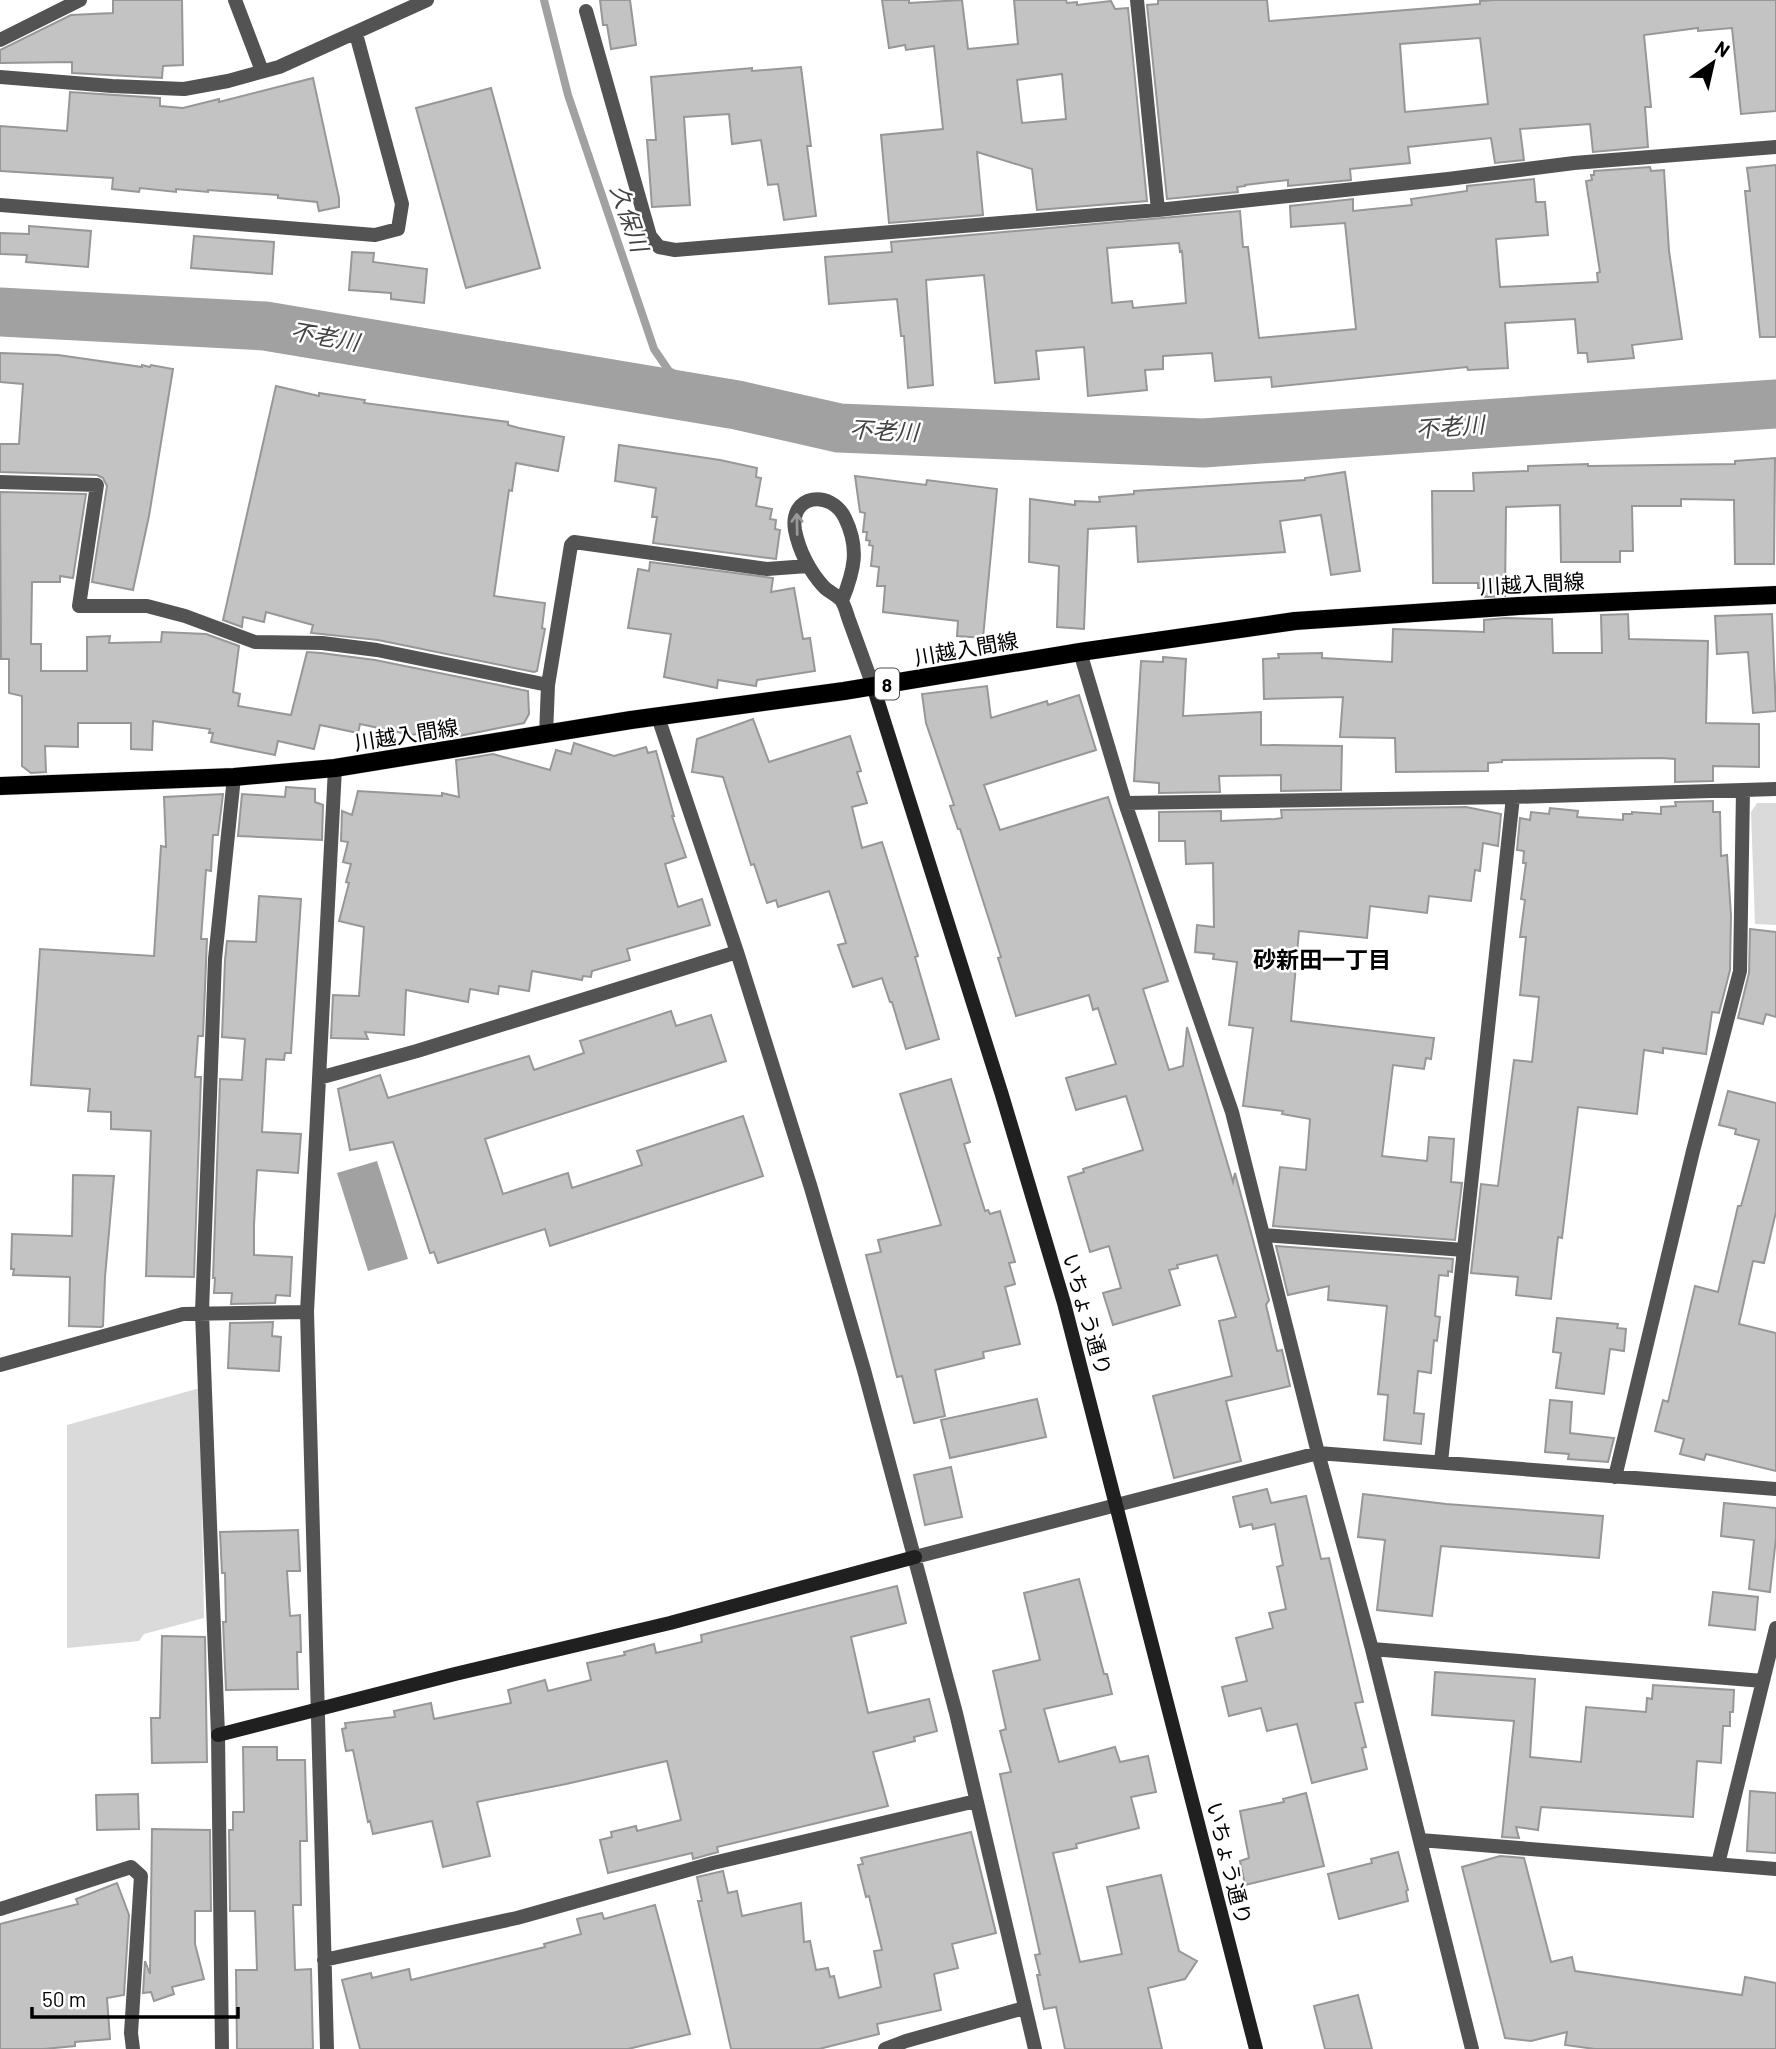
<svg xmlns="http://www.w3.org/2000/svg" width="1776" height="2049" font-family="Barlow,'Noto Sans JP',sans-serif">
  <style>
    .green { fill: #dadada }
    .water { fill: #a1a1a1 }
    .lines { fill: none; stroke-linecap: round; stroke-linejoin: round }
    .stream { stroke: #a1a1a1; stroke-width: 8 }
    .river { stroke: #a1a1a1; stroke-width: 49 }
    .building { fill: #c3c3c3; stroke: #979797; stroke-width: 2; fill-rule: evenodd }
    .primary-casing { stroke: #dbdbdb; stroke-width: 19 }
    .street { stroke: #535353; stroke-width: 14 }
    .secondary { stroke: #202020; stroke-width: 14 }
    .primary { stroke: #000; stroke-width: 18 }
    .oneway { stroke: #989898 }
    .labels { text-anchor: middle; dominant-baseline: central; stroke-width: 5; stroke-linejoin: round; paint-order: stroke }
    .shield { fill: #fff; stroke: #4c4c4c; stroke-width: 2 }
    .shield-label { font-size: 19px; font-weight: bold; fill: #000 }
    .street-label { font-size: 21px; fill: #000; stroke: #fff }
    .water-label { font-size: 23px; font-style: italic; fill: #424242; stroke: #fff }
    .neighbourhood-label { font-size: 23px; font-weight: bold; fill: #000; stroke: #fff }
  </style>
  <rect width="100%" height="100%" fill="#fff"/>
  <path class="green" d="M1757,803h19v122l-21,-1 -4,-112z
    M200,1388l4,230 -60,16 -5,7 -72,7v-223z"/>
  <path class="water" d="M377,1161l31,98 -40,12 -31,-98z"/>
  <g class="lines">
    <path class="stream" d="M544,0l24,95 86,254 15,22 68,34"/>
    <path class="river" d="M0,312l265,14 472,79 102,23 364,15 573,-39"/>
  </g>
  <path class="building" d="M113,0h69l1,65 -20,1 -1,12 -90,-5v-11l-72,1v-13l71,-35 42,-2z
    M600,0h30l6,45 -25,4 -4,-24h-4z
    M882,0h27v3l53,-3 6,49 50,-5 -4,-44h52l1,3 10,-1v3l34,-4 4,8 13,-1 19,193 -110,9 -5,-41 -55,-17 6,63 -94,8 -8,-88 62,-6 -9,-83 -28,4 -1,-5 -16,3zM1062,74l4,45 -44,4 -5,-43z
    M1158,0h109l2,21 211,-17v-3l16,-1h280v111l-35,3 -9,-86 -34,3v-3l-54,7 7,72h-6l3,40 -55,5 -3,-28 -70,5 4,31 -29,3 -4,-25 -83,9 2,16 -60,6 1,11 -63,6v-6l-43,5v1l-8,1 1,5 -71,7 -20,-194 11,-1zM1480,38l8,66 -83,8 -5,-68z
    M801,67l10,79h-4l9,70 -32,4 -6,-36 -10,1 -7,-45 -29,4 -3,-30 -45,3 6,88 -38,2 -5,-67h9l-5,-63 101,-9v3z
    M313,78l26,120v9l-20,4 -2,-9 -39,-4v-3l-70,-5v2l-32,-3v3l-36,-4 -1,4 -27,-3 1,-11 -113,-7v-45l67,5 3,-39 90,6v8l23,2 36,-9v3z
    M491,88l49,180 -74,20 -50,-180z
    M1776,165v172h-16l-15,-146h5l-3,-23z
    M1650,167l1,4 13,-1 5,81 13,88 -50,6 2,13 -46,4 -1,-9h-9l-3,-34 -70,4 3,45 -40,2 -1,-3 -195,20 -1,-10 -56,4 -3,-28 -49,3v13l-18,1 2,20 -59,6 -4,-49 -48,4 3,28 -44,4 -11,-108 -58,5 7,105 -25,3 -4,-52h-3l-4,-37 -68,5 -4,-47 67,-5 -1,-10 349,-31 3,36h5l11,91 97,-9 -11,-106 -54,4 -1,-21 63,-7v12l59,-6 -1,-6 56,-8v-5l67,-7 2,23h9l3,33 -52,4 4,48 98,-5 -1,-9 3,-1 -14,-91 6,-1 -1,-5h3v-4zM1179,243l1,9 2,-1 4,52 -53,5 -1,-7 -20,2 -5,-55z
    M29,226l62,5 -3,36 -62,-5 1,-7 -27,-1v-21l29,1z
    M194,236l80,6 -2,32 -81,-6z
    M352,252l22,1 -1,9 54,7 -3,34 -33,-4v-6l-42,-3z
    M0,353l58,2 84,12v-2l8,2 1,-2 22,4 -24,147 -16,74 -41,-8 15,-96 -4,-8 -6,-3 -97,-3v-28h19l4,-60 -23,-2z
    M276,386l43,10v-3l46,7 -1,3 144,19v3l11,3 45,9 -6,34 -42,-8 -4,28 -3,-1 -15,106 51,7 -3,25 3,1 -8,42 -3,1 -156,-32 -67,-7 2,-8 -47,-13 -2,10 -21,-5 -1,10 -19,-7z
    M619,445l101,15 37,8 -1,9 5,1 -5,28 16,3 -2,10 6,1 -1,9 5,1 -4,29 -123,-16 4,-26h-5l4,-29 -41,-7z
    M1775,458l-1,106h-39l-1,-64 -53,-1v7h-49l1,45h-13v11h-59l-1,-57 -54,2 -1,89 -20,1v-9h-7v-5h-45l-1,-92h42l-1,-18 55,-2v-5l60,-2v2l147,-2v-3z
    M1345,472l15,99 -29,4 -10,-60 -41,6 5,31 -147,10 -2,-36 -48,3 -4,100 -27,-2 2,-61 -30,-4 1,-63 45,6v-4l25,1 -1,-5 35,-3v-3l171,-11v-2z
    M855,476l71,9 1,-5 70,9 -14,149 -26,-2 1,-15 -75,-9 2,-26h-8l2,-19 -8,-1 2,-20 -4,-1 1,-4 -4,-1 1,-8h-4l2,-19 -5,-1z
    M0,492l86,2 -13,84 -13,-2v6h-28l-1,62h10v27h46v-34l23,-1 -1,7 52,-1 1,-10 44,2 33,12 -6,46 7,2 -2,12 53,9 16,-63 14,1 54,7 153,31 1,23 -5,9 -70,14 -1,-4 -8,2 -1,-5 -33,5 -51,-11 -2,9 -38,-8 -6,24 -36,-8 -3,14 -64,-13 2,-9h-4l1,-4 -57,-8 -1,29 -21,-1v-26h-53v24l-33,-1 1,26 -15,1 -9,-7v-70l-13,-3v-34h-8z
    M650,562l123,16 -2,14 23,-4 9,51 7,-1 5,33 -58,9 -1,6 -38,-6 -1,8 -53,-11 7,-43 -43,-6 10,-59 11,2z
    M1628,614l1,25 79,2 -2,82 53,1v43l-46,-1v15l-38,1v-23l-14,-1 -159,2v2l-14,1v8l-92,1 -1,-34 -55,-1 3,-40 -79,2 -1,-40 16,-1 -1,-4 44,-1v5l70,4 1,-33 91,3v-12l21,-2 47,1 1,34h49l-1,-38z
    M1772,614l4,97 -23,2 -5,-61 -31,2 -2,-38z
    M1163,657l23,2 -3,57 78,-4v33l81,1 -1,44 -60,1v-16l-62,1 1,16 -61,1v-10l-25,-2 7,-120 22,1z
    M987,686l4,32 56,-17 1,4 31,-10 17,55 -112,35 16,45 108,-33 60,184 -25,8 26,81 14,-4 4,-39 46,155 2,-9 34,127 -3,5 11,46 5,-1 8,36 -64,15 15,60 -67,17 -21,-82 79,-20 -13,-55 17,-4 -19,-62 -40,10 1,3 -9,2 11,35 -67,20 -10,-32 18,-5 -12,-42 -19,6 -22,-75 16,-5 -1,-3 60,-19 -17,-54 -50,14 -10,-32 50,-14 -18,-56 -5,2 -4,-15 -73,21 -18,-58 3,-1 -41,-128h-2l-8,-23 4,-1 -28,-82 -4,-29z
    M753,719l16,43 81,-26 11,35 -4,1 10,31 -15,4 10,41 20,-6 36,114 -3,1 24,82 -33,10 -14,-47h-2l-8,-24 -29,9 -15,-42 8,-2 -17,-52 -51,16 -2,-7 -9,3 -13,-39 -3,1 -28,-88 -31,-5 5,-33z
    M574,743l40,13 32,-9 2,6 8,-2 18,65h-2l14,41 -21,7 13,43 24,-8 8,26 -83,24 3,11 -38,11 -1,6 -8,-1 -1,4 -50,-9 -3,20 -30,-5 -1,8 -28,-5 -2,13 -62,-12 -2,45 -39,-3 3,7 -37,-1 2,-43 26,1 5,-69 -25,-6 10,-38 -3,-1 5,-18 -8,-2 5,-20 -7,-1 1,-30 10,4 6,-24 84,5v-3l17,4 -3,-37 37,-6 57,16 6,-20 15,4z
    M286,787l29,2v13l8,3 -1,35 -84,-4 4,-42 43,3z
    M223,794l-5,41h-5l-2,36 -5,-1 -5,69h6l-4,97h-5l-3,41h6l-7,200 -48,-1 5,-145 -40,-2v-17l-23,-1 2,-22 -59,-4 9,-136 114,7 7,-110 5,1 -2,-50z
    M1713,801v11h7l1,44 6,-1 4,60 -1,55 -11,43 -7,-1 -6,42 -43,-6v5l-19,-3 -7,64 -59,-7 -16,131 -4,-1 -7,62 -35,-4 2,-18 -47,-4 10,-89 17,2 16,-126 18,2 7,-65 -19,-2 6,-58h-6l5,-37 -4,-1 5,-36h-3l1,-12 -7,-1 3,-32 10,2 1,-8 18,2 1,-6 28,3 -1,6 46,3v-6h9v-2l29,2v-7l15,-1 -1,-4z
    M1466,807l35,7 -3,32 -15,-3 -3,28 -5,-1 -4,31 -42,-5 -2,17 -57,-7 -3,32 -68,-7 -8,90 143,17 -3,21 -5,-1 -2,11 -31,-4 -11,91 45,5 2,-24 25,2 -3,43 11,1 -7,57 -182,-14 7,-59 26,3 4,-51 -28,-5 1,-3 -40,-5 10,-78 -24,-3 8,-63 -24,-3 1,-5 -19,-2 2,-27 17,2 -1,-64 -27,1 -1,-23h-26v-29l62,-1v10l54,-2 7,-1 -1,-8z
    M259,896l42,3 -10,154h-6l-1,7 -18,-1 -4,73 39,2 -3,39 -41,-3 -3,55v30l38,2 -2,39 -14,-1 -1,8 -44,1 1,-11h-18l1,-15h-2l7,-199 22,1 3,-41 -23,-2 3,-77 2,-19 29,1z
    M1750,929l26,3v85l-10,-3 -3,10 -25,-6 11,-45z
    M671,1011l5,15 35,-11 15,46 -241,78 18,55 65,-21 4,15 70,-23 -5,-14 106,-35 20,60 -213,70 -5,-17 -107,34 -4,-11 -4,1 -37,-111 -43,8 -12,-61 42,-14 8,23 141,-42 5,14 50,-17 -4,-12z
    M951,1079l19,63 -6,2 21,67 3,-1 2,4 10,-3 15,51 -6,1 6,21 -10,3 15,57 -37,8 1,6 -49,12 10,46 -31,7 -12,-47 -5,1 -31,-122 15,-3 -3,-12 63,-15 -41,-131z
    M1728,1091l48,12v109l-12,51 -11,-2 -14,63 37,9v138l-70,-17 -2,6 -24,-6 4,-15 -29,-8 8,-31 5,2 27,-116 23,6 20,-86h3l18,-66 -24,-6 1,-5 -17,-4z
    M73,1175l41,1 -9,101 -2,49 -2,1 -32,-1 1,-49 -57,-2 1,-6h-3l1,-35 60,2z
    M1276,1246l177,13 -1,13 -4,-1v5l-9,-1 -4,41 5,1 -3,24 -3,-1 -3,33 -13,-2 -4,42 10,1 -3,30 -37,-4 4,-45 -10,-1 9,-88 -59,-6 1,-14 -41,9z
    M1557,1318l61,6 -1,4 9,1 -2,22 -14,-2 -6,45 -48,-6 5,-35 -8,-1z
    M273,1322l-1,14 9,1 -2,34 -51,-3 2,-45z
    M1037,1399l9,38 -96,21 -9,-38z
    M1550,1400l22,2 -2,31 44,5 -6,24 -40,-3 1,-5 -24,-2z
    M951,1467l11,50 -37,8 -11,-50z
    M1267,1489l4,14 35,-7 15,63 8,-1 34,144 -8,1 11,44 -4,1 5,21 -55,14 -15,-59 -30,7 -6,-23 -32,8 -7,-29 25,-6 -11,-43 37,-10 -4,-15 17,-4 -9,-42 6,-2 -8,-41 -22,5 -1,-5 -12,3 -7,-30z
    M1363,1494l83,10 157,12 -4,42 -158,-12 -9,70 -55,-6 8,-70 -27,-3z
    M1724,1503l52,5v30l-6,54 -21,-3 5,-49 -33,-4z
    M298,1530l2,41h-13l3,45 10,-1 1,37h-4l1,37 -72,1 -3,-68h3l-1,-49h-3l-2,-41z
    M1079,1579l25,95h3l5,20 -68,15 15,53 56,-15 5,15 28,-6 8,36 -25,5 8,31 -63,16 1,4 -24,5 27,109 42,-8 -15,-67 54,-12 18,76 18,10 -12,18 -37,9 14,61h-97l-9,-42 -12,2 -7,-34h3l-5,-20 5,-1 -40,-180 11,-2 -11,-41 6,-2 -13,-58 47,-11 -16,-67z
    M897,1586l9,37 -55,14 17,76 61,-14 8,32 -23,6 1,4 -42,11 15,54 -171,41 1,5 -25,7 -1,-6 -84,20 -8,-33 12,-3 -1,-5 25,-6 1,5 44,-11 -14,-59 -101,23 -89,18 13,54 -47,11 -11,-46 -59,13 -3,-13 -2,1 -15,-72 -7,1 -4,-22 4,-1 -1,-5 50,-6 -1,-6 37,-8 3,16 77,-16 -3,-13 37,-10 3,11 43,-11 -4,-17 38,-8 -1,-3 30,-8 2,9 46,-11 -1,-7z
    M1713,1592l45,5 -3,33 -46,-5z
    M162,1636l43,1 2,125 -55,1 -1,-45h9z
    M1435,1672l100,7 -5,78 51,5 5,-55 60,5 1,-14 5,1 1,-14 81,5 -1,22h-3v14h-7l-2,37 -24,-2 -4,56 -152,-10 -3,23 -22,-3 3,11 -17,-1 12,-116 -82,-6z
    M243,1747h34v13h28l2,81h-7l1,64h-8l2,65 16,-1 2,80h-76l-1,-79h21l-2,-59h-25l-1,-81h4v-18h11z
    M1750,1791l26,2v60l-29,-2z
    M1306,1793l18,73 -79,19 -5,-24 9,-3 -9,-47 44,-9 -1,-3z
    M138,1794l1,35 -42,1 -1,-35z
    M152,1829l58,1 1,81h-16v33l9,35 -32,8 2,7 -20,7 -3,-9 -8,1 2,-32 5,13z
    M971,1832l25,101 -44,11 6,24 -24,6 7,36 -64,14 2,10 -60,15h-88l-33,-148h4l-5,-24 26,-6 5,22 9,-2 5,25 59,-13 3,39 6,-1 6,29 12,-2 2,9 4,-1 5,22 42,-11 -7,-36 8,-1 -13,-54 -3,1 -8,-32 5,-1 -2,-6z
    M1398,1852l10,38 -2,1 2,10 -69,18 -11,-45 44,-11 -1,-4z
    M1500,1856l24,2 27,104 21,-5 3,14 167,24 3,-18 31,6v66h-181l-30,-4 2,-13 -36,9 -26,-3 -43,-171z
    M117,1883l12,32 -5,80 -17,3 3,41 -35,3v4l-31,3h-44v-125l78,-20 -2,-5z
    M655,1905l35,129 -62,15h-268l-18,-69 29,-7 1,5 37,-9 2,11 134,-33 -1,-3 37,-10 -4,-15 25,-6 2,6z
    M1358,1995l14,54h-47l-11,-43z"/>
  <g class="lines">
    <g class="primary-casing">
      <path id="primary" d="M0,786l234,-9 101,-9 296,-48 213,-29 236,-39 215,-31 224,-15 257,-11"/>
    </g>
    <path class="street" d="M235,0l27,71
      M1137,0l21,210
      M586,11l64,225 9,11 16,3 483,-40 290,-31 126,-16 202,-16
      M0,40l80,-40
      M0,77l112,9 72,3 44,-8 51,-14 148,-67
      M0,205l375,30 23,-6 4,-25 -46,-170
      M0,482l97,3 -18,121h68l38,10 70,26 67,1 55,7 171,35
      M842,601c12,-30 18,-52 3,-83 -14,-29 -56,-24 -50,12 4,21 15,42 29,57 5,5 13,8 17,13 4,5 6,15 8,20 8,22 16,44 24,66
      M1080,652l45,151 107,309 86,341 54,196 100,400
      M658,717l79,235 74,236 53,182 92,343 79,336
      M546,735l2,-50 23,-140 3,-3 193,27 41,-3
      M1125,803l388,-6 263,-8
      M319,1078l98,-27 320,-99
      M1263,1235l201,15
      M0,1365l183,-51 124,-2
      M1441,1462l72,-665
      M1615,1477l78,-326 47,-180 3,-181
      M915,1557l403,-104 458,36
      M1372,1649l391,32
      M1420,1840l356,29
      M1718,1864l58,-236
      M0,1909l131,-42 10,9 -10,157 2,16
      M324,1960l193,-42 196,-55 263,-62
      M222,2049l-4,-314 -16,-423 13,-353 19,-182
      M327,2049l-20,-737 28,-544
      M885,2049l21,-8 118,-33"/>
    <path class="secondary" d="M873,686l129,409 62,208 192,746
      M218,1735l237,-61 215,-51 245,-66"/>
    <use href="#primary" class="primary"/>
  </g>
  <defs><path id="oneway-shaft" d="M-6 0H5M1.5-3L5.5 0L1.5 3" fill="none" stroke-width="1.6" stroke-linecap="round" stroke-linejoin="round" transform="scale(1.75)"/></defs>
  <use class="oneway" href="#oneway-shaft" transform="translate(797 524) rotate(-91)"/>
  <g class="labels">
    <rect class="shield" x="875" y="668.5" width="24" height="31" rx="5"/>
    <g class="shield-label">
      <text x="887" y="684">8</text>
    </g>
    <g class="street-label">
      <text transform="translate(1532 583) rotate(-3)">川越入間線</text>
      <text transform="translate(966 648) rotate(-10)">川越入間線</text>
      <text transform="translate(406 734) rotate(-9)">川越入間線</text>
      <text transform="translate(1088 1314) rotate(74)">いちょう通り</text>
      <text transform="translate(1230 1863) rotate(76)">いちょう通り</text>
    </g>
    <g class="water-label">
      <text transform="translate(630 218) rotate(71)">久保川</text>
      <text transform="translate(325 336) rotate(10)">不老川</text>
      <text transform="translate(1450 426) rotate(-4)">不老川</text>
      <text transform="translate(884 430) rotate(3)">不老川</text>
    </g>
    <g class="neighbourhood-label">
      <text x="1322" y="959">砂新田一丁目</text>
    </g>
  </g>
  <g transform="translate(1713 63) rotate(34)" stroke="#ffffff" stroke-width="5" paint-order="stroke">
  <path d="M0-5L12 26L0 18L-12 26Z" fill="#000000"/>
  <text y="-10" font-size="19" font-weight="bold" text-anchor="middle" fill="#000000">N</text>
  </g>
  <path d="M32 2007v10h206v-10" fill="none" stroke="#000000" stroke-width="3.5"/>
  <text x="42" y="2007" font-size="21" fill="#000000" stroke="#ffffff" stroke-width="5" paint-order="stroke">50 m</text>
</svg>
